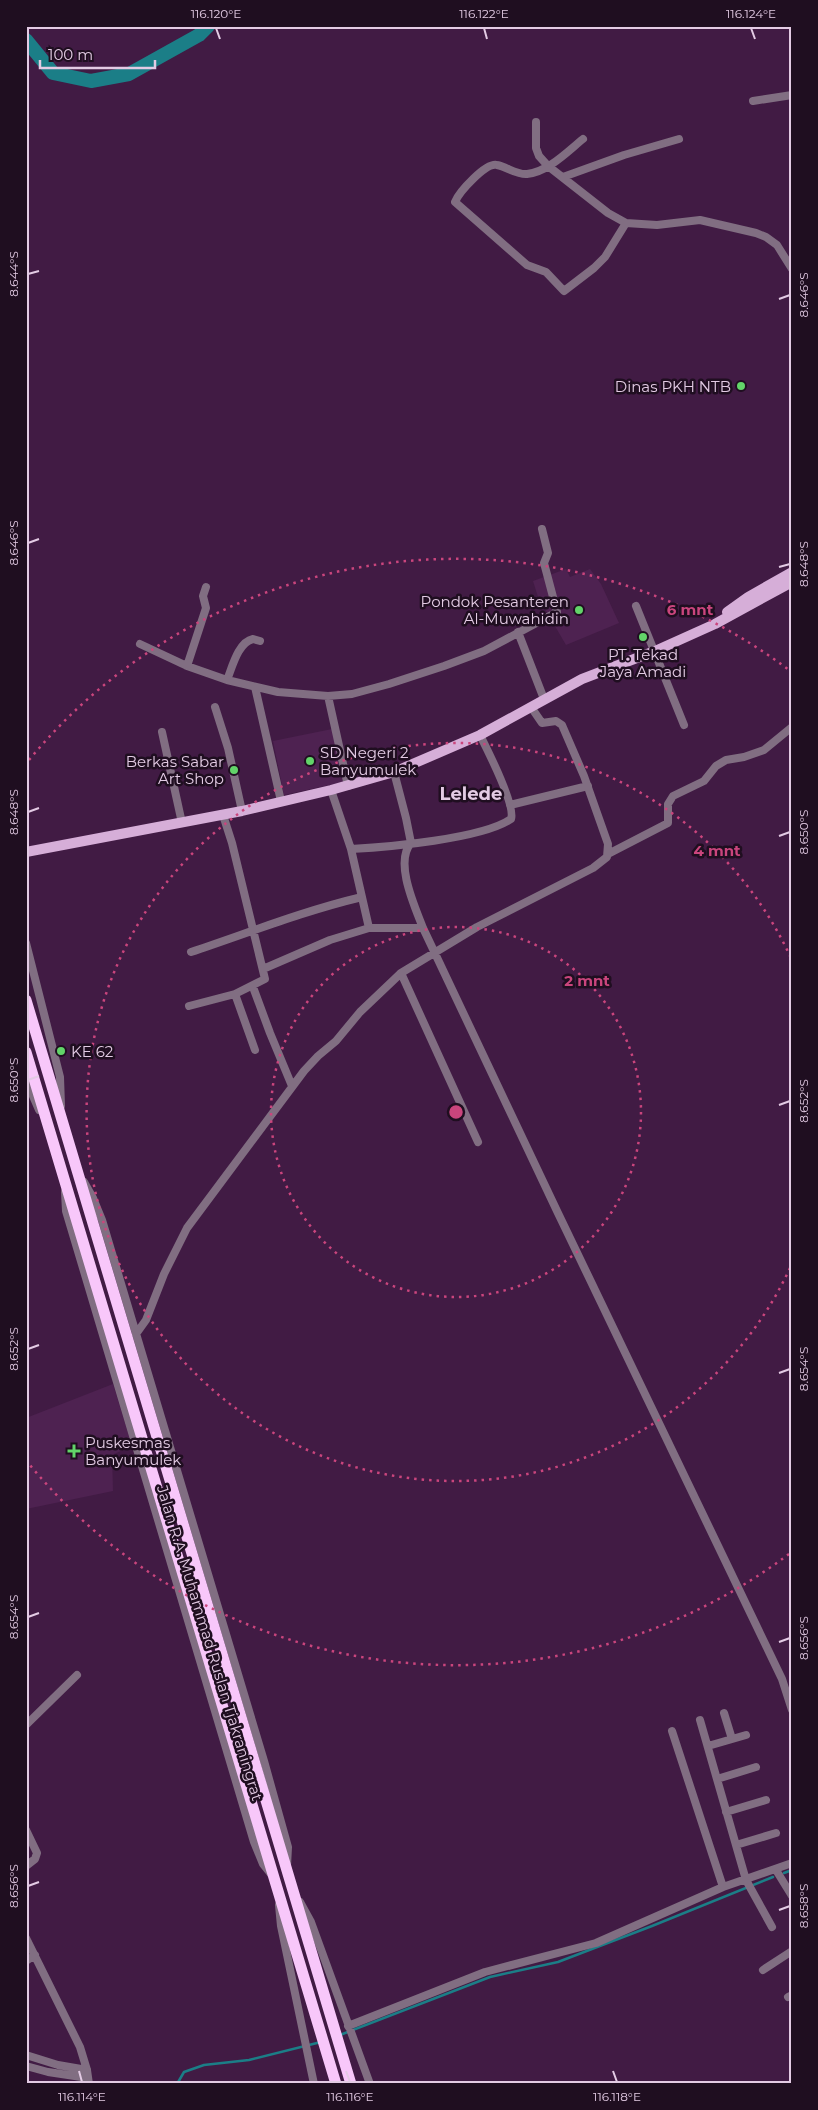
<svg xmlns="http://www.w3.org/2000/svg" width="818" height="2110" font-family="Montserrat,sans-serif">
  <style>
    .built { fill: #4e2251 }
    .lines { fill: none; stroke-linecap: round; stroke-linejoin: round }
    .stream { stroke: #1b7e87; stroke-width: 2.5 }
    .river { stroke: #1b7e87; stroke-width: 14 }
    .minor { stroke: #816e82; stroke-width: 8 }
    .major { stroke: #d6aed8; stroke-width: 10 }
    .highway { stroke: #f8c7fa; stroke-width: 11 }
    .ticks { fill: none; stroke: #e3cbe4; stroke-width: 2 }
    .ring { fill: none; stroke: #ca457d; stroke-width: 2.5; stroke-dasharray: 2.5 5 }
    .poi-dot { fill: #62d469; stroke: #1f0e20; stroke-width: 2 }
    .labels { text-anchor: middle; dominant-baseline: central; stroke-width: 5; stroke-linejoin: round; paint-order: stroke }
    .poi-label { font-size: 15px; fill: #e3cbe4; stroke: #1f0e20; text-anchor: end }
    .street-label { font-size: 15px; fill: #e3cbe4; stroke: #1f0e20 }
    .quarter-label { font-size: 18px; font-weight: bold; fill: #e3cbe4; stroke: #1f0e20 }
    .centre { fill: #ca457d; stroke: #1f0e20; stroke-width: 2.5 }
    .ring-label { font-size: 15px; text-anchor: middle; font-weight: bold; fill: #ca457d; stroke: #1f0e20; stroke-width: 5; stroke-linejoin: round; paint-order: stroke }
    .neatline { fill: none; stroke: #e3cbe4; stroke-width: 2 }
    .ticks-label { font-size: 12px; text-anchor: middle; fill: #e3cbe4 }
  </style>
  <rect width="100%" height="100%" fill="#411b44"/>
  <path class="built" d="M566,569l4,8 20,-8 11,15 18,39 -53,22 -28,-48 -5,-16z
    M337,728l11,53 -64,14 -11,-54z
    M113,1384l19,62 -20,9 1,36 -87,18v-91z"/>
  <g class="lines">
    <path class="stream" d="M784,1873l8,-3
      M340,2035l150,-58 68,-15 94,-36 121,-49
      M177,2084l7,-12 20,-7 45,-5 72,-18"/>
    <path class="river" d="M26,40l27,33 38,8 38,-7 70,-39 9,-9"/>
    <path class="minor" d="M753,101l39,-6
      M536,122v26l3,8 9,10 60,47 18,10 31,2 43,-5 56,13 10,4 11,8 15,24
      M583,139c-15,12 -35,33 -56,35 -10,1 -20,-7 -30,-9 -11,-3 -38,27 -42,37l72,63 19,7 18,19 30,-23 11,-11 21,-34
      M563,177l61,-22 55,-16
      M636,606l48,119
      M518,632l26,67
      M140,644l47,22 40,14 51,12 50,4 24,-2 37,-10 55,-18 40,-15 73,-39 -13,-49 4,-10 -6,-24
      M187,666l19,-58 -3,-12 3,-9
      M227,680c5,-12 11,-38 26,-41l7,2
      M255,687l26,114
      M328,696l20,90
      M215,707l13,41 14,63
      M162,732l20,91
      M394,772l12,46 5,25
      M331,790l20,59 18,79
      M510,805l78,-19
      M411,843c-17,19 4,64 12,85l134,283 213,443 12,25 10,31
      M351,849c37,-2 131,-10 160,-30 5,-13 -24,-70 -31,-84
      M608,854l60,-31v-19l5,-8 31,-15 12,-15 10,-6 18,-3 20,-7 28,-23
      M26,943l34,134 1,29
      M191,952c57,-19 112,-41 171,-55
      M263,969l67,-29 39,-12h54
      M401,973l77,169
      M253,987l17,46 22,53
      M235,994l20,56
      M189,1006l46,-12 30,-15 -33,-136 -9,-28
      M26,1080l13,30
      M84,1182l9,16 9,22 162,541 24,86 -1,19
      M65,1192l1,19 188,631 9,22 8,10
      M136,1334l10,-14 18,-46 23,-46 117,-157 14,-15 18,-15 24,-29 41,-39 76,-46 116,-59 14,-11 1,-13 -24,-68 -22,-51 -6,-4 -14,2 -11,-16
      M724,1713l8,26
      M700,1720l46,160 26,47
      M26,1725l51,-50
      M672,1731l51,156
      M708,1746l38,-11
      M717,1779l39,-12
      M726,1812l40,-12
      M26,1830l11,23 -2,6 -9,7
      M736,1845l40,-12
      M776,1870l16,26
      M300,1902l11,20 59,162
      M279,1905l2,21 33,158
      M26,1938l54,109 7,23 2,14
      M26,1961l9,-6
      M763,1970l29,-19
      M788,1997l4,-2
      M348,2026l137,-54 111,-29 127,-56 69,-24
      M26,2055l32,10 29,5
      M26,2066l22,6 40,6"/>
    <path class="major" d="M727,612l21,-15 44,-25
      M26,852l216,-41 89,-21 63,-18 86,-37 102,-56 73,-28 60,-27 77,-42"/>
    <path class="highway" d="M26,1000l325,1084
      M26,1052l310,1032"/>
  </g>
  <path class="ticks" d="M216,28l4,11M484,28l3,11M751,28l4,11M28,274l11,-3M779,299l11,-4M28,543l11,-4M779,567l11,-3M28,812l11,-4M779,836l11,-4M28,1080l11,-4M779,1105l11,-4M28,1349l11,-4M779,1373l11,-4M28,1617l11,-4M779,1642l11,-4M28,1886l11,-4M779,1910l11,-4M79,2071l3,11M346,2071l4,11M613,2071l4,11"/>
  <g class="ring">
    <circle cx="456" cy="1112" r="185"/>
    <path d="M790 1268A369 369 0 1 1 790 956"/>
    <path d="M789 1554A554 554 0 0 1 29 1464M29 760A554 554 0 0 1 789 670"/>
  </g>
  <g class="poi-dot">
    <circle cx="741" cy="386" r="5"/>
    <circle cx="579" cy="610" r="5"/>
    <circle cx="643" cy="637" r="5"/>
    <circle cx="310" cy="761" r="5"/>
    <circle cx="234" cy="770" r="5"/>
    <circle cx="61" cy="1051" r="5"/>
    <path d="M71.5 1443.5h5v5h5v5h-5v5h-5v-5h-5v-5h5z"/>
  </g>
  <g class="labels">
    <g class="poi-label">
      <text x="731" y="386">Dinas PKH NTB</text>
      <text x="569" y="601">Pondok Pesanteren<tspan x="569" dy="17">Al-Muwahidin</tspan></text>
      <text x="643" y="654" text-anchor="middle">PT. Tekad<tspan x="643" dy="17">Jaya Amadi</tspan></text>
      <text x="320" y="752" text-anchor="start">SD Negeri 2<tspan x="320" dy="17">Banyumulek</tspan></text>
      <text x="224" y="761">Berkas Sabar<tspan x="224" dy="17">Art Shop</tspan></text>
      <text x="71" y="1051" text-anchor="start">KE 62</text>
      <text x="85" y="1442" text-anchor="start">Puskesmas<tspan x="85" dy="17">Banyumulek</tspan></text>
    </g>
    <g class="street-label">
      <text transform="translate(210 1643) rotate(73)">Jalan R.A. Muhammad Ruslan Tjakraningrat</text>
    </g>
    <g class="quarter-label">
      <text x="471" y="794">Lelede</text>
    </g>
  </g>
  <circle cx="456" cy="1112" r="8" class="centre"/>
  <g class="ring-label">
    <text x="690" y="615">6 mnt</text>
    <text x="717" y="856">4 mnt</text>
    <text x="587" y="986">2 mnt</text>
  </g>
  <rect width="818" height="2110" fill="none" stroke="#1f0e20" stroke-width="55"/>
  <path d="M40 60v8h115v-8" fill="none" stroke="#e3cbe4" stroke-width="2.5"/>
  <text x="48" y="60" font-size="15" fill="#e3cbe4" stroke="#1f0e20" stroke-width="4" paint-order="stroke">100 m</text>
  <rect x="28" y="28" width="762" height="2054" class="neatline"/>
  <g class="ticks-label">
    <text x="216" y="18">116.120°E</text>
    <text x="484" y="18">116.122°E</text>
    <text x="751" y="18">116.124°E</text>
    <text transform="translate(14 274) rotate(-90)" y="4">8.644°S</text>
    <text transform="translate(804 295) rotate(-90)" y="4">8.646°S</text>
    <text transform="translate(14 543) rotate(-90)" y="4">8.646°S</text>
    <text transform="translate(804 564) rotate(-90)" y="4">8.648°S</text>
    <text transform="translate(14 812) rotate(-90)" y="4">8.648°S</text>
    <text transform="translate(804 832) rotate(-90)" y="4">8.650°S</text>
    <text transform="translate(14 1080) rotate(-90)" y="4">8.650°S</text>
    <text transform="translate(804 1101) rotate(-90)" y="4">8.652°S</text>
    <text transform="translate(14 1349) rotate(-90)" y="4">8.652°S</text>
    <text transform="translate(804 1369) rotate(-90)" y="4">8.654°S</text>
    <text transform="translate(14 1617) rotate(-90)" y="4">8.654°S</text>
    <text transform="translate(804 1638) rotate(-90)" y="4">8.656°S</text>
    <text transform="translate(14 1886) rotate(-90)" y="4">8.656°S</text>
    <text transform="translate(804 1906) rotate(-90)" y="4">8.658°S</text>
    <text x="82" y="2101">116.114°E</text>
    <text x="350" y="2101">116.116°E</text>
    <text x="617" y="2101">116.118°E</text>
  </g>
</svg>
